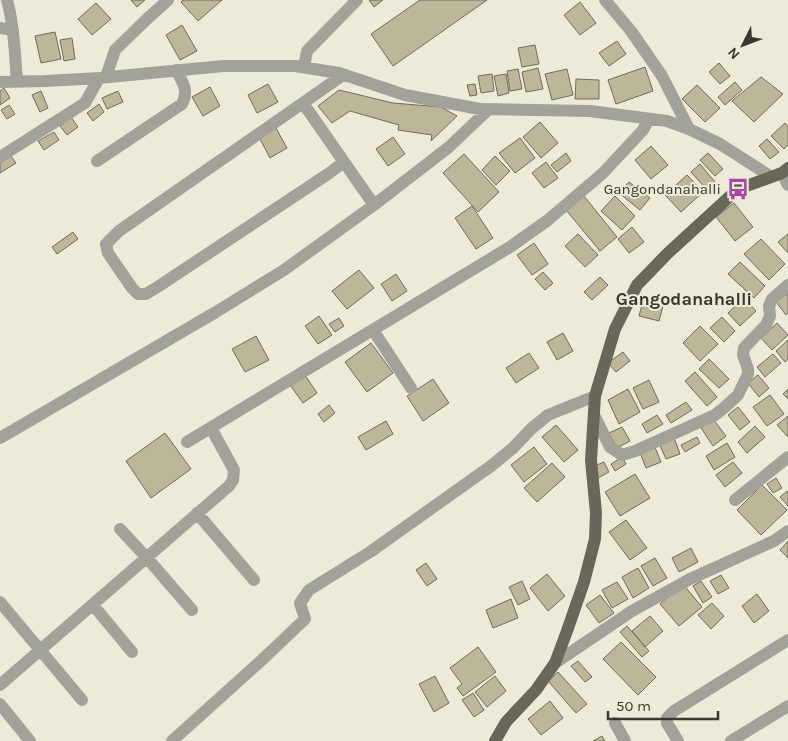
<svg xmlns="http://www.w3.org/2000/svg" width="788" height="741" font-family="Karla,sans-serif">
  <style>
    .building { fill: #bcb798; stroke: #6f6c5c }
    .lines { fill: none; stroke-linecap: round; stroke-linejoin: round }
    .minor { stroke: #a3a29a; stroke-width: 12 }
    .major { stroke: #696759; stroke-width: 12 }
    .labels { text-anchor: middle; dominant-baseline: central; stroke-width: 4; stroke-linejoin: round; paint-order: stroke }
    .poi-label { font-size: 15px; fill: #393730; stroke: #edead8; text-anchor: end }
    .quarter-label { font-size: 18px; font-weight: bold; fill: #393730; stroke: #edead8 }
  </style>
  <rect width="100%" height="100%" fill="#edead8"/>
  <path class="building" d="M131,0h14l-8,7z
    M183,0h39l-24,21 -17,-19z
    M369,0h14l-9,7z
    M420,0h67l-94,66 -22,-32z
    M580,2l16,21 -16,12 -16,-20z
    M96,3l15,16 -19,16 -14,-16z
    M182,25l15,26 -17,9 -14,-25z
    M55,32l6,27 -20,4 -6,-27z
    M72,38l3,21 -11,2 -4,-21z
    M617,41l9,13 -17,12 -10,-13z
    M535,45l4,19 -17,3 -4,-19z
    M719,63l11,13 -10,8 -11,-12z
    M645,67l8,24 -37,13 -8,-24z
    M538,68l5,21 -17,3 -4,-20z
    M518,69l4,20 -12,2 -3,-20z
    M567,69l6,26 -21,5 -7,-26z
    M492,74l2,17 -13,2 -3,-17z
    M506,74l3,19 -11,3 -4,-20z
    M761,77l22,17 -29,28 -22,-21z
    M576,79l23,1v19h-24z
    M735,82l7,8 -17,15 -7,-8z
    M268,84l10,18 -21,11 -9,-18z
    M475,84l2,11 -7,1 -3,-11z
    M697,85l23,23 -15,14 -23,-23z
    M210,87l10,19 -17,10 -11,-19z
    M4,88l6,10 -10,7v-14z
    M339,90l54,13 48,4 16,9 -26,25 1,-6 -34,-5 1,-5 -49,-14 -18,12 -14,-17z
    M41,91l7,17 -8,4 -8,-17z
    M118,91l5,11 -16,7 -5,-11z
    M99,104l5,8 -11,9 -6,-8z
    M9,105l6,9 -8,5 -6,-9z
    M71,117l7,10 -11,8 -7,-9z
    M540,122l18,21 -17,15 -18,-21z
    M785,123l3,4v18l-4,4 -13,-13z
    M276,128l11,20 -17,10 -11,-21z
    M54,132l5,8 -15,10 -6,-9z
    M393,137l12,17 -17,12 -12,-17z
    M520,138l15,20 -20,15 -16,-20z
    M767,139l12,13 -9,7 -11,-13z
    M651,146l17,19 -17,14 -16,-19z
    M566,153l5,8 -14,11 -6,-7z
    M708,153l15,16 -8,7 -15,-16z
    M464,154l35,38 -21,20 -35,-39z
    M11,156l5,7 -16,10v-10z
    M495,156l15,15 -14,14 -14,-15z
    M546,162l12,16 -14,10 -12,-15z
    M700,164l15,18 -8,8 -16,-18z
    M687,175l16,17 -22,20 -16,-17z
    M629,182l21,16 -10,12 -21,-17z
    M584,196l33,41 -17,14 -34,-41z
    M615,196l20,20 -13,14 -21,-19z
    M734,203l19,24 -18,14 -19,-24z
    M472,206l21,32 -17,11 -21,-31z
    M632,227l12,15 -15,11 -11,-14z
    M73,232l5,7 -21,15 -5,-7z
    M578,234l20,21 -13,12 -20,-21z
    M788,234v19l-10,-11z
    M761,239l24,25 -16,16 -25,-26z
    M534,243l14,21 -16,11 -15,-20z
    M740,262l25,24 -11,12 -26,-24z
    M359,270l15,18 -27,21 -15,-18z
    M543,272l10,11 -8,7 -10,-11z
    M396,274l11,17 -15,10 -11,-17z
    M600,277l8,8 -16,15 -8,-8z
    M788,293v20l-2,2 -10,-13z
    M744,298l12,13 -16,15 -12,-13z
    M643,301l20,5 -4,15 -20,-5z
    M319,316l13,19 -14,9 -13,-18z
    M722,317l13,14 -11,11 -14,-14z
    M339,318l5,8 -9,6 -6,-8z
    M777,323l11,12 -16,15 -11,-12z
    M700,326l18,18 -18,17 -17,-18z
    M563,333l10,18 -16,9 -10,-18z
    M256,336l13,24 -24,12 -13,-23z
    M788,340v19l-3,3 -9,-11z
    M371,343l22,30 -26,19 -22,-30z
    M623,352l7,9 -14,11 -8,-9z
    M529,353l10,15 -23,15 -10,-15z
    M773,354l8,9 -16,14 -8,-10z
    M709,359l20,20 -10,9 -20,-19z
    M695,372l22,25 -10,9 -22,-25z
    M305,375l12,18 -14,10 -13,-18z
    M758,375l11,13 -10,9 -11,-14z
    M433,379l16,24 -26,18 -16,-25z
    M649,380l10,22 -16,7 -10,-21z
    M628,389l12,23 -21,12 -11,-24z
    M788,389v10l-5,-5z
    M770,395l14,19 -17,12 -14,-19z
    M686,402l6,8 -21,13 -5,-8z
    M329,405l6,8 -11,9 -6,-8z
    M738,407l12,15 -10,8 -12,-15z
    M657,415l6,9 -16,9 -5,-9z
    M788,416v21l-11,-12z
    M713,419l13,17 -13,10 -12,-18z
    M386,421l7,13 -27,16 -8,-13z
    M556,425l22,25 -14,12 -22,-25z
    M755,426l10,11 -18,16 -9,-11z
    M622,427l8,14 -13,7 -8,-15z
    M165,433l26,36 -40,29 -25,-37z
    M673,435l7,19 -14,5 -8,-18z
    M697,437l3,6 -15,9 -4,-7z
    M727,443l8,14 -21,13 -8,-14z
    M654,445l7,17 -15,6 -7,-18z
    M534,447l13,17 -23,18 -13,-17z
    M622,457l4,7 -11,7 -4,-7z
    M604,462l5,10 -11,6 -6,-11z
    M733,462l9,11 -17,14 -9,-12z
    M552,463l13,14 -28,25 -13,-14z
    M635,474l15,24 -30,18 -15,-24z
    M776,478l6,10 -9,5 -6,-9z
    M762,485l25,25 -26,25 -24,-25z
    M787,491l1,2v13l-8,-9z
    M626,520l21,28 -17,12 -21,-28z
    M788,541v17l-8,-8z
    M691,548l7,14 -19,10 -7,-14z
    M655,558l12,20 -14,8 -12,-20z
    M426,563l11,16 -10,7 -11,-16z
    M638,568l11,20 -16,10 -11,-21z
    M547,574l18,22 -17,15 -18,-23z
    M721,575l8,13 -11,6 -8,-13z
    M522,581l8,18 -12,6 -9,-18z
    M701,581l11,16 -9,6 -10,-17z
    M617,582l11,17 -16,9 -10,-18z
    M683,584l19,23 -23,19 -19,-22z
    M757,594l12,17 -15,12 -12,-17z
    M600,595l14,18 -15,10 -13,-18z
    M511,599l7,19 -25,10 -7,-18z
    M712,603l12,13 -13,13 -13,-14z
    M650,616l13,15 -18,16 -13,-16z
    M627,626l22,25 -7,6 -22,-25z
    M621,642l35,35 -18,18 -35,-36z
    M478,647l18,25 -33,24 -6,-8 5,-4 -12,-16z
    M578,661l14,16 -7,5 -14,-16z
    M558,672l29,32 -11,9 -28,-32z
    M435,676l14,27 -15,9 -15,-28z
    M495,676l11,15 -19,16 -12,-15z
    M473,693l11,17 -10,7 -12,-17z
    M550,701l13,17 -22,17 -13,-16z
    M602,736l3,5h-12z"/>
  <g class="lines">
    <path class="minor" d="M7,0c7,26 8,55 10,82
      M605,0l26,31 31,45 27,53
      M0,28l13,2
      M304,67l3,-16 50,-51
      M106,77l9,-27 33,-32 20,-18
      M0,82l46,-1 53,-3 124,-12h72l44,7 66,22 75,14 110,2 77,10 22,8 31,15 50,32
      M303,103l41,59 -16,12 -169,112 -13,8h-8l-6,-6 -24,-35 -2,-9 13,-13 224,-156
      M0,157l85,-54 14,-25
      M97,161l85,-57c7,-14 1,-21 -6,-34
      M344,162l30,43
      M782,173l6,12
      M373,330l38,58
      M594,415l16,32 12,8 13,-4 80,-36 10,-8 13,-12 10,-21v-5l-5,-14 1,-7 22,-23 4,-9 -1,-10 3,-7 16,-14
      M0,438l216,-126 68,-42 90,-65 75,-58 40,-38
      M187,442l323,-195 38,-27 55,-47 40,-43 6,-11
      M735,500l53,-43
      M197,513l57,67
      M120,529l27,29 45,52
      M0,602l82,98
      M93,605l39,47
      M555,663l77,-52 58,-32 84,-38 14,-10
      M0,685l229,-199 4,-6 1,-10 -23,-42
      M0,704l30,37
      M615,723l10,18
      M172,741l92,-83 41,-39 -5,-16 9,-13 61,-38 121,-86 22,-18 18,-19 17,-14 47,-19
      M678,741l-11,-18v-5l7,-7 114,-71
      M731,741l57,-35"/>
    <path class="major" d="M495,741l11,-19 30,-32 19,-27 12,-32 17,-49 11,-43 1,-26 -5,-53 4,-64 20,-67 22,-44 30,-31 71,-65 44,-16 6,-5"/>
  </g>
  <defs>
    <g id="bus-bare" transform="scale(1.725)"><path d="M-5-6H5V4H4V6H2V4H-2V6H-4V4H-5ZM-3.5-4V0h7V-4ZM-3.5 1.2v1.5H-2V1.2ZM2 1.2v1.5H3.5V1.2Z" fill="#ab45a9" stroke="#edead8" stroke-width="2.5" paint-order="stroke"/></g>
  </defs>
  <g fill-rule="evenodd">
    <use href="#bus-bare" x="738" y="189"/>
  </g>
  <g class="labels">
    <g class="poi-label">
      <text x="721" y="189">Gangondanahalli</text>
    </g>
    <g class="quarter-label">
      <text x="684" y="299">Gangodanahalli</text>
    </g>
  </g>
  <g transform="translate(743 45) rotate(228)" stroke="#edead8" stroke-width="4" paint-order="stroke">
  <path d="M0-4L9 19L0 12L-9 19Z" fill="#393730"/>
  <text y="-8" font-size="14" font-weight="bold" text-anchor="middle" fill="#393730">N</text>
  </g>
  <path d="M608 711v8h110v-8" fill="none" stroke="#393730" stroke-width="2.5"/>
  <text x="616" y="711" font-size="15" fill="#393730" stroke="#edead8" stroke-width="4" paint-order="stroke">50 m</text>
</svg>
